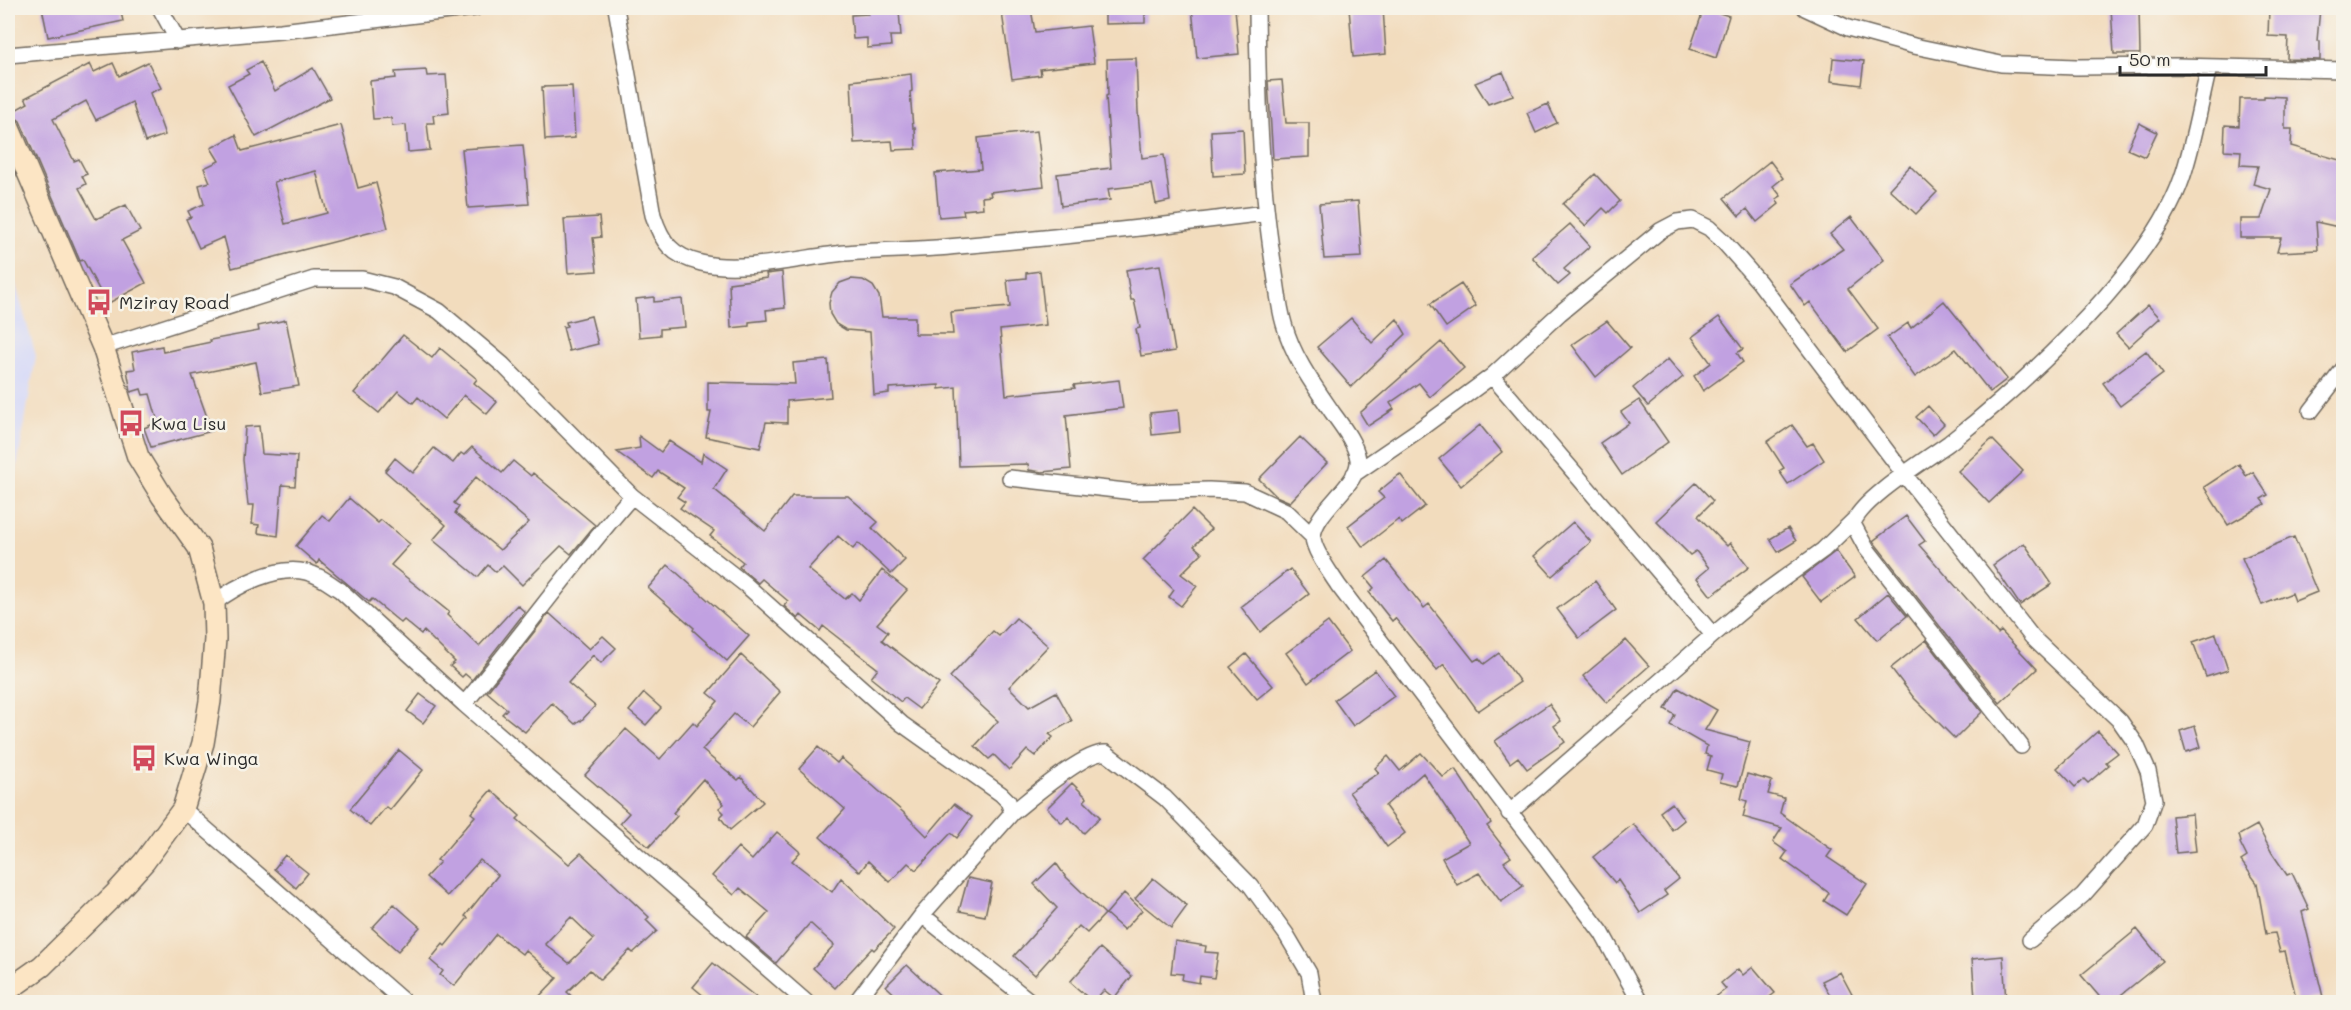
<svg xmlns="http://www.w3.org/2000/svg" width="2351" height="1010" font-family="Mali,sans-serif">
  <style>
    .built { fill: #d4d8f9 }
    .building { fill: #c1a1e1; fill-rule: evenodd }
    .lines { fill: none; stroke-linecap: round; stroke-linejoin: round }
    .street-casing { stroke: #71695e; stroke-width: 18 }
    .secondary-casing { stroke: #71695e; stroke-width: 24 }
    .street { stroke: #fff; stroke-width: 15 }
    .secondary { stroke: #fce5c4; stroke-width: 21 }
    .labels { text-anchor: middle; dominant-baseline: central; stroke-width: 5; stroke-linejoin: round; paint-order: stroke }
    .poi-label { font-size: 18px; fill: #2b2b2b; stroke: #f7f3e8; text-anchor: start }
  </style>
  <rect width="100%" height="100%" fill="#f7f3e8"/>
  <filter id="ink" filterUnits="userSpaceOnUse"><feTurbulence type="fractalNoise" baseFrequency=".0167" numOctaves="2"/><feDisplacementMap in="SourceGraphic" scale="12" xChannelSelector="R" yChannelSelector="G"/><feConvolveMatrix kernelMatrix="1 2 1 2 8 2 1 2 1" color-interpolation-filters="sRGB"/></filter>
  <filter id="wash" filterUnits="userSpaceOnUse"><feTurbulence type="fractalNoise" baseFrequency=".008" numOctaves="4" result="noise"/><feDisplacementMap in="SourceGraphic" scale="24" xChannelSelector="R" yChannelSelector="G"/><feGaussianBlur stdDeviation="1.35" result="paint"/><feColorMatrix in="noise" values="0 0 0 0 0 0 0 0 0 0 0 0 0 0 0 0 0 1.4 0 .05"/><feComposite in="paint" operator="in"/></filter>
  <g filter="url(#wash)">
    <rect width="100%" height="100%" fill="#f2dcbd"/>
    <path class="built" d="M8,258l28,98 -28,164z"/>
    <g id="blocks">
      <path class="building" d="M42,8h78l3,13 -75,16z
        M868,8h18v4l13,-1 2,25h-11l1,10 -24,2v-10l-14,1 -2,-24 17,-1z
        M1105,8h40v15l-40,1z
        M1192,8h43l4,46 -42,4z
        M1349,8h34l3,46 -33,3z
        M1704,8l25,8 -13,42 -26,-9z
        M2111,8h28l1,46h-26z
        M2269,8h51l-3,33h3v19l-33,-1 1,-22 -20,-1z
        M1031,9l4,23 54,-6 5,37 -54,6 1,6 -29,4 -10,-66z
        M1136,58l2,54 4,46 22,-3 6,46 -14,3 -4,-20 -44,5 2,11 -49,6 -4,-32 54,-6 -5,-72 2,-1 -1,-36z
        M1833,58l31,3 -3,24 -30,-4z
        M148,62l13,26 -11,5 15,42 -20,7 -13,-40 -36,18 -10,-19 -33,18 21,42 5,-2 8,15 -5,2 4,8 -7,4 17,31 30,-14 14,26 -18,9 24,43 -39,21 -24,-44 -3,1 -60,-140 -10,-8 18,-10 -3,-5 65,-34 4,8 19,-9 6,13z
        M261,62l14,29 38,-23 17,30 -74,39 -28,-52 21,-11 -3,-4z
        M426,70l1,6 19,-1 3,38 -16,2 1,8h-7l3,27 -22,2 -2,-27 -14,1 -1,-8 -18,1 -3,-38 26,-3 -1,-6z
        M1503,72l10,23 -25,9 -13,-21z
        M911,74l1,17 -2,1 3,36h2l1,21 -23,1 -1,-9 -38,2 -3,-62z
        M1282,80l4,43h23v34l-36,2 -5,-78z
        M572,86l3,52 -30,2 -3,-53z
        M2264,96l21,1v32h7l-1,17 52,15v67l-27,-6 2,28 -41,2 4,-14h-41v-19h21l10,-30 -18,-5 5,-18 -18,-1 1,-14 -17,-1 1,-25 14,1 1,-27h24z
        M1548,104l9,19 -21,10 -9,-20z
        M2139,123l18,9 -12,25 -18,-8z
        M341,125l17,63 18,-5 12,45 -156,40 -8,-31 -25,11 -13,-29 5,-2 -3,-6 16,-7 -5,-19 11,-3 -6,-14 15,-7 -8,-13 25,-13 6,16zM316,171l11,42 -42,11 -11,-42z
        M1243,129l2,45 -32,2 -2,-45z
        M1037,131l7,55 -54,6 1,4 -9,1 1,11 -20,2 1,5 -25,2 -4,-44 46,-4 -3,-31z
        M523,145l6,59 -61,4 -6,-59z
        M1770,161l13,17 -10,8 8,10 -5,3 3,5 -22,18 -10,-13 -8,7 -15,-18z
        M1910,166l27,26 -21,22 -27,-25z
        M1595,174l25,27 -12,12 -5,-5 -18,18 -22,-22z
        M1358,201l4,56 -38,2 -5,-55z
        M599,217l2,20 -8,1 4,33 -29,2 -4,-54z
        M1851,217l33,43 -36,29 30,40 -31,23 -37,-50 -5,4 -15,-22 53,-35 -13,-15z
        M1570,224l20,22 -26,23 6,6 -12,10 -26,-28z
        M1160,265l15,86 -34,5 -5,-27 4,-1 -6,-28h-3l-5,-30z
        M1040,271l6,54 -46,5 6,65 69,-7 -1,-3 45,-5 4,28 -57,7 5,54 -29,3 -13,-2 -1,-6 -69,2 -3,-79 -17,2v-4l-50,3v5l-15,2 -4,-63 -24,-2 -10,-6 -6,-10 -1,-11 3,-11 8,-9 11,-4 12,1 10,6 6,10 3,21h33v17h38l-2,-22 59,-5 -3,-27 19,-2v-5z
        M782,272l3,36 -19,2 1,10 -18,2v4l-18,2 -2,-45 38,-5 -1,-4z
        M1461,284l15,22 -30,21 -16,-23z
        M654,297v5l28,-3 3,28 -25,2v6l-21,2 -3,-38z
        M1944,301l63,78 -17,13 -34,-43 -41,28 -28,-39 21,-15 3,5z
        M2148,305l12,13 -32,29 -12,-13z
        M591,316l7,28 -29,7 -6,-24 4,-1 -1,-4z
        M1719,317l24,32 -6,4 6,9 -40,29 -9,-15 17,-13 -19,-26z
        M1351,318l21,25 25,-24 9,15 -55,53 -34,-40z
        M286,320l13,66 -37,6 -6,-30 -64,13 20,56 -61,16 -7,-19 14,-6 -8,-28 -7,1 -2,-6 -10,3 -4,-22 8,-1 -3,-17 30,-6 1,6 48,-10 -1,-2 49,-9 -1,-5z
        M1607,321l23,27 -34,29 -24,-32z
        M403,335l29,23 8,-10 37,31 -3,4 23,19 -10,12 -23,-19 -20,24 -26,-22 -5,6 -15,-12 -19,22 -25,-20z
        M1441,342l23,26 -34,29 -11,-14 -29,20 4,6 -26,17 -8,-13z
        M2146,351l17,23 -43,32 -17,-23z
        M1668,359l15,18 -35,29 -15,-18z
        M828,360l3,37 -44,4v22l-21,-1 -6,26 -54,-11 5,-25h-3v-30l87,2 -2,-21z
        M1639,400l29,42 -46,33 -22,-32 29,-20 -8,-11z
        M1928,406l16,18 -11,11 -17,-18z
        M1178,410l2,22 -28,3 -2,-22z
        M1480,425l22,27 -41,34 -22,-27z
        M1792,425l15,21 6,-3 11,17 -36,24 -9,-13 5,-3 -17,-26z
        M259,426l3,28 35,2 -2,30 -13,-1 -4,51 -20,-3 1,-8 -7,-1 2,-19h-6l-5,-45 2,-33z
        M639,436l22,16 8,-11 32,21 2,-9 24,16 -13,20 51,42 27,-35h56l30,26 -6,6 33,32 -14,14 -33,-31 -5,6 -15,-13 -30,33 37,30 7,-6 7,7 23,-30 25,20 -30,34 11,8 -6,8 57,44 -20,25 -15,-11 -3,4 -30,-24 7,-9 -55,-43 -3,5 -19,-16 -3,4 -14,-13 4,-5 -26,-22 -4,4 -19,-16 4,-5 -33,-26 4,-5 -34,-23 5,-6 -8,-5 7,-9 -26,-17 -5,7 -36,-26 23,-4z
        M1300,437l27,26 -37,39 -14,-6 -17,-17z
        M1992,439l31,32 -34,32 -31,-32z
        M472,447l30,26 11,-12 18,15 2,-3 62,52 -24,29 -10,-8 -39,39 -19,-19 -7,6 -8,-7 -10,12 -45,-37 13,-15 -61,-54 10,-13 18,15 21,-25 19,15 8,-10 3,2zM476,477l53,45 -29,28 -45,-37 4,-6 -5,-4z
        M2239,464l7,12 7,-4 15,23 -7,4 4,5 -37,21 -24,-38z
        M1400,474l25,32 -23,18 -3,-5 -36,28 -15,-21 36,-28 -6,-6z
        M1696,483l17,18 -15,15 29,30 3,-3 19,24 -38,29 -14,-18 12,-10 -13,-17 -6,4 -34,-34z
        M349,498l29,25 3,-3 29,24 -19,21 58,47 -2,3 32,31 38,-41 8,7 -53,68 -7,-6 -3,3 -12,-11 5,-4 -31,-31 -3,3 -17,-14 -3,3 -29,-24 -3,3 -50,-42 -2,4 -21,-18 26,-31 8,6z
        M1192,510l19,19 -17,17 8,7 -21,21 16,12 -16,20 -12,-9 5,-7 -31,-30z
        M1906,516l19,25 -6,4 79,89 3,-3 36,38 -37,34 -127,-162z
        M1573,522l18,20 -39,34 -18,-20z
        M1788,528l8,13 -18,11 -8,-13z
        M2294,537l23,55 -22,9 -3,-8 -30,12 -20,-47z
        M2024,543l28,41 -32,21 -27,-40z
        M1836,551l19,26 -34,25 -19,-25z
        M1386,560l38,48 5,-4 45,57 5,-3 5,6 15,-11 21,29 -42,29 -34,-47 -7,6 -42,-52 -3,3 -23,-29 5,-4 -9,-11z
        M668,565l81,71 -22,25 -34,-31 1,-2 -46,-40z
        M1290,569l19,25 -49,38 -19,-25z
        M1595,581l21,29 -37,28 -22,-29z
        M1888,593l19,23 -30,24 -19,-22z
        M549,613l40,36 14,-13 13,12 -15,15 -8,-8 -25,28 27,23 -14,15 -1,-1 -5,4 -23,-21 -27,29 -23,-18 5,-5 -20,-17z
        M1016,618l32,28 -39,41 20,20 27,-15 16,29 -23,13 4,3 -18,19 -8,-6 -18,20 -15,-15 -5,4 -14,-13 23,-25 -48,-44 43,-46 6,5z
        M1328,622l22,29 -42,32 -22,-30z
        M2216,634l12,36 -22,7 -13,-35z
        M1626,640l23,26 -42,37 -24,-27z
        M1926,640l56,72 -27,27 -41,-41 -23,-30z
        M1246,654l27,32 -16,13 -27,-32z
        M741,655l39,37 -30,35 -16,-13 -32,36 36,30 3,-3 22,25 -33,28 -10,-13 4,-4 -5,-5 5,-4 -21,-25 -30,34 4,3 -28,31 -29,-24 9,-10 -44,-38 41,-46 34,30 33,-37 4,4 21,-25 -10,-8z
        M1375,670l19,26 -41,30 -19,-26z
        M1678,688l39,22 -12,20 45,12 -12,44 -18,-4 2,-8 -15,-4 4,-14 -6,-2 2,-8 -37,-21 5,-10 -10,-6z
        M644,693l17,15 -15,17 -17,-14z
        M420,694l16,12 -13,17 -16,-12z
        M1549,704l12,17 -7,5 11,16 -38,27 -9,-12 -8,6 -15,-22z
        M2195,726l6,21 -15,5 -6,-21z
        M2098,731l20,22 -12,9 3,3 -21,18 -4,-4 -9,8 -18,-19z
        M818,747l19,16 4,-5 62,54 24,24 27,-32 18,13 -15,21 -6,-5 -35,37 -8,-7 -18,19 -22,-21 -8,11 -40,-35 25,-28 -46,-40z
        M399,750l24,20 -33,40 -4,-3 -16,19 -20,-17z
        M1421,753l22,24 12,-8 36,54 -4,3 24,31 -7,5 19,24 -22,16 -22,-29 -22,12 -15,-27 27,-15 -46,-70 -38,33 20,27 -18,14 -38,-55 30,-19 -4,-5 13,-12 12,15z
        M1747,774l25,7 -4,13 16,4 -4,15 52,37 -5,7 40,27 -21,31 -22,-14 5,-8 -47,-34 5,-7 -14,-10 9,-14 -39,-11 4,-16 -6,-2z
        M1072,783l15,15 -3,3 16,16 -16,16 -16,-16 -6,6 -15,-15z
        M491,790l29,26 -3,3 52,45 12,-11 68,64 -3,3 11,11 -24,22 -3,-3 -30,30 -10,-10 -23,22 11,10h-44l23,-24 -32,-28 -3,4 -26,-20 -42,52 -14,-11 3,-4 -13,-11 13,-16 2,2 23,-28 -3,-2 33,-41 -18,-15 -33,36 -21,-19 14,-15 -3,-2 38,-44 -4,-3zM571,917l23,22 -25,24 -24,-19z
        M1672,803l12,17 -12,10 -12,-18z
        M2192,814l4,37 -20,2 -4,-37z
        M1633,824l46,55 -15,12 3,4 -27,18 -22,-33 -3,3 -22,-26z
        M2257,825l15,28 15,22 5,-2 17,36 -7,3 21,85 -26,5 -12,-51 -5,1 -5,-19 -9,1 -9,-51 -16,-22 6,-4 -7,-14 1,-1 -2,-7z
        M777,832l23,20 -8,9 40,31 9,-14 53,51 -20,21 -2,-2 -37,40 -22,-20 21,-23 -24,-22 -34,40 -30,-26 23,-25 -29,-24 -6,7 -22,-19 26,-29 14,13z
        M285,855l23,18 -12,15 -22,-19z
        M1056,863l9,13 40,38 -18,19 -8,-7 -44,49 -21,-19 43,-48 -23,-24z
        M968,878l24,5 -7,33 -26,-5z
        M1153,878l34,28 -16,22 -36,-29z
        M1124,893l18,17 -18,20 -18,-16z
        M394,904l26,23 -22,24 -26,-23z
        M2137,929l26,32 -51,41h-8l-23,-27z
        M1175,941l31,5 -1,6 13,1 -4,25 -14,-2 -1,7 -17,-3 1,-6 -12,-1z
        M1100,948l32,28 -18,22 -10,-8 -11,12 -23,-20z
        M2003,956l3,46h-25l-1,-4h-5l-3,-39z
        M713,963l49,39h-51l-18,-15z
        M907,965l40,37h-44l-17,-16z
        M1753,967l22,26 -12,9h-54l17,-13 -5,-6 17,-14 5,6z
        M1840,972l16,30h-22l-12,-21z"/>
    </g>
  </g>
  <g filter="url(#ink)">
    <use href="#blocks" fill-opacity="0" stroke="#71695e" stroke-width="1.5"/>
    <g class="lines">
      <g class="street-casing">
        <path id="street" d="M160,8l18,33
          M616,8l37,207c9,28 19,41 48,48 40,10 103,-6 144,-10 38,-3 76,-3 114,-7 102,-9 204,-20 306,-33
          M1257,8c1,84 3,170 16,254 4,20 5,42 11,62 9,33 29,60 48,88 10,14 23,30 26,47 3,25 -44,51 -45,78 0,13 18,37 25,48l264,348 38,69
          M1805,8l43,20 66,18 87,18 75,3 101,-1 167,4
          M8,55l273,-24 194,-23
          M103,347l211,-68h48l32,8 45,24 64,54 129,131 114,89 156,139 99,70 7,7 4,12 -90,102 -66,87
          M1492,376l221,259
          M2311,411l33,-43
          M1354,474l66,-45 72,-53 68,-63 100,-82 17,-9 16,-2 16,8 14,13 36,41 145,192 128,163 88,84 16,23 12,27 6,29 -9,25 -62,70 -53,45
          M1010,478l124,14 75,-2 36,2 41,19 27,26
          M214,603c23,-18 63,-38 92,-31 13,3 23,11 34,18l124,114 342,298
          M464,704c58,-68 109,-141 168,-208
          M2021,746l-155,-198 -13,-24c7,-24 74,-65 96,-81 18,-14 36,-29 53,-44 60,-53 154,-144 180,-221 12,-35 18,-74 27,-110
          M183,809l221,193
          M1012,813c18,-14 74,-63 94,-60l59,45 86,88 35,48 23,39 5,29
          M1509,813l204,-178 49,-41 61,-44 31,-30
          M922,915l109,87"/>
      </g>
      <g class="secondary-casing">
        <path id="secondary" d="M8,126l95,221 35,110 24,39 37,52 15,55 1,36 -5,62 -7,42 -20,66 -39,53 -29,32 -73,72 -34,24"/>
      </g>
      <use href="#street" class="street"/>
      <use href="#secondary" class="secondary"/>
    </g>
  </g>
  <defs>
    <g id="bus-bare" transform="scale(2.07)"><path d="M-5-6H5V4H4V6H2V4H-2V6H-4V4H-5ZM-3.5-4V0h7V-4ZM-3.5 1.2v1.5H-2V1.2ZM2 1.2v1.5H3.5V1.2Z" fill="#d1495b" stroke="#f7f3e8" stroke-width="2.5" paint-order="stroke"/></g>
  </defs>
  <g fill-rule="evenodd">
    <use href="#bus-bare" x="99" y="302"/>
    <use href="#bus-bare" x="131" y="423"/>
    <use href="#bus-bare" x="144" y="758"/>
  </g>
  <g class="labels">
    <g class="poi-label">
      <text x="119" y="302">Mziray Road</text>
      <text x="151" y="423">Kwa Lisu</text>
      <text x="164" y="758">Kwa Winga</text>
    </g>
  </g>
  <rect width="2351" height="1010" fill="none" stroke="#f7f3e8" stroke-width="30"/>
  <path d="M2120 66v9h146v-9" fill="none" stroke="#2b2b2b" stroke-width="3"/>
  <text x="2129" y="66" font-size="18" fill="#2b2b2b" stroke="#f7f3e8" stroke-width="4.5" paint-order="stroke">50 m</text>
</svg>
